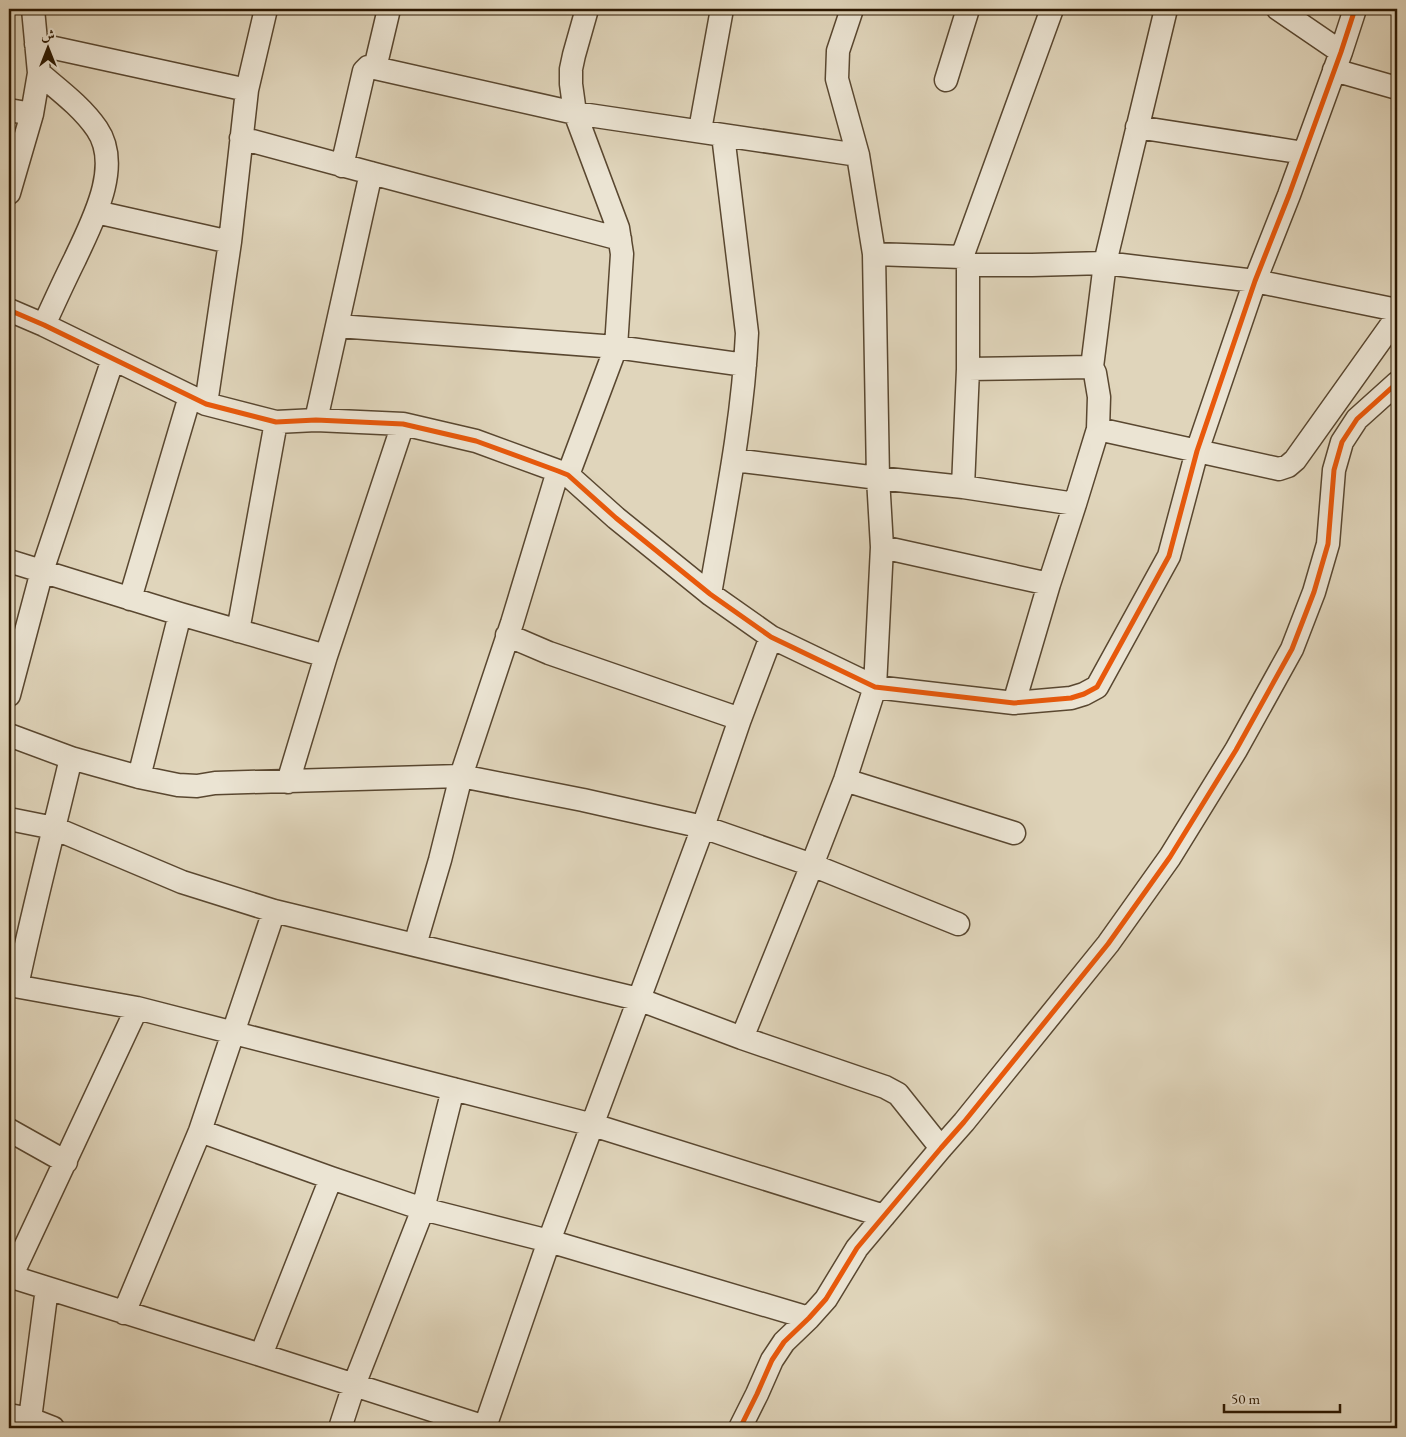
<svg xmlns="http://www.w3.org/2000/svg" width="1406" height="1437" font-family="'EB Garamond',Amiri,serif">
  <style>
    .lines { fill: none; stroke-linecap: round; stroke-linejoin: round }
    .minor-casing { stroke: #594730; stroke-width: 25 }
    .minor { stroke: #ebe4d3; stroke-width: 22 }
    .cycleway-casing { stroke: #ebe4d3; stroke-width: 8 }
    .cycleway { stroke: #e8590c; stroke-width: 5 }
  </style>
  <rect width="100%" height="100%" fill="#e0d5bb"/>
  <filter id="stains"><feTurbulence type="fractalNoise" baseFrequency=".004" numOctaves="4"/><feColorMatrix values="0 0 0 0 .2 0 0 0 0 .09 0 0 0 0 .02 0 0 0 .5 -.17"/></filter>
  <radialGradient id="worn" r=".72"><stop offset=".6" stop-color="#630" stop-opacity="0"/><stop offset="1" stop-color="#630" stop-opacity=".3"/></radialGradient>
  <g class="lines">
    <g class="minor-casing">
      <path id="minor" d="M1278,9l63,43
        M36,44l211,46
        M375,68l14,-59
        M1334,70l63,18
        M39,73c20,17 43,34 58,56 26,38 -6,95 -22,130 -11,22 -21,44 -31,66
        M946,80l22,-71
        M9,110l23,4
        M1137,127l167,26
        M700,130l22,-121
        M241,138l130,35 249,66
        M342,166l22,-95 4,-4 7,1 200,45 283,42
        M9,193l23,-79 7,-41 -6,-64
        M96,212l134,30
        M874,254l88,3 6,8h64l73,-2 150,18 142,29
        M962,257l90,-248
        M9,310l35,15 162,79 70,18 40,-2 87,4 73,17 82,30 10,4 48,43 94,76 61,43 104,50 139,16 57,-5 13,-4 13,-7 72,-131 28,-105 58,-170 34,-86 52,-143 14,-43
        M338,326l278,21 129,18
        M968,369l124,-2
        M206,404l24,-162 17,-152 19,-81
        M316,420l55,-247
        M1098,429l181,40 9,-3 7,-6 102,-143
        M734,460l144,18 85,9 112,17
        M568,475l48,-128 6,-93 -4,-26 -43,-115 -4,-29v-15l3,-14 13,-46
        M963,487l5,-118v-104
        M882,547l167,37
        M9,561l171,53 146,42
        M710,594c15,-87 33,-173 37,-261l-24,-198
        M130,599l60,-203
        M238,631l38,-209
        M507,635l42,18 191,66
        M9,695l33,-124 71,-212
        M1014,703l35,-119 26,-80 23,-75 1,-32 -4,-24 -3,-6 13,-104 61,-254
        M9,735l62,23 68,19 39,8 19,1 18,-3 246,-7 122,24 120,27 109,38 146,59
        M139,777l41,-163
        M845,780l169,53
        M288,782l38,-126 77,-232
        M9,819l45,9 128,54 92,29 364,88 104,39 143,49 13,7 43,54
        M415,945l25,-85 21,-84 51,-153 46,-152
        M9,985l128,23 456,117 291,91
        M17,986c16,-77 36,-152 54,-228
        M742,1038l70,-173 33,-85 30,-93 7,-140 -4,-69 -4,-224 -16,-99 -21,-76 1,-28 14,-42
        M9,1130l57,32
        M200,1131l131,47 92,31 126,32 260,77
        M9,1276l252,79 227,73
        M11,1277l126,-269
        M124,1313l76,-182 74,-220
        M261,1355l70,-177
        M9,1415l21,4 23,9
        M30,1419l17,-131
        M485,1427l64,-186 154,-414 37,-108 31,-82
        M340,1428l14,-43 69,-176 30,-120
        M740,1428l17,-34 15,-34 12,-18 25,-24 17,-19 31,-51 84,-100 23,-26 144,-178 62,-87 66,-107 56,-101 22,-57 14,-48 6,-74 8,-28 15,-23 40,-36"/>
    </g>
    <use href="#minor" class="minor"/>
    <g class="cycleway-casing">
      <path id="cycleway" d="M9,310l35,15 162,79 70,18 40,-2 87,4 73,17 82,30 10,4 48,43 94,76 61,43 104,50 139,16 57,-5 13,-4 13,-7 72,-131 28,-105 58,-170 34,-86 52,-143 14,-43
        M740,1428l17,-34 15,-34 12,-18 25,-24 17,-19 31,-51 84,-100 23,-26 144,-178 62,-87 66,-107 56,-101 22,-57 14,-48 6,-74 8,-28 15,-23 40,-36"/>
    </g>
    <use href="#cycleway" class="cycleway"/>
  </g>
  <rect width="1406" height="1437" fill="none" stroke="#e0d5bb" stroke-width="30"/>
  <rect x="10" y="10" width="1386" height="1417" fill="none" stroke="#2c1801" stroke-width="2.5"/>
  <rect x="15" y="15" width="1376" height="1407" fill="none" stroke="#2c1801"/>
  <g transform="translate(48 48)" stroke="#ebe4d3" stroke-width="4" paint-order="stroke">
  <path d="M0-4L9 19L0 12L-9 19Z" fill="#2c1801"/>
  <text y="-8" font-size="14" font-weight="bold" text-anchor="middle" fill="#2c1801">ش</text>
  </g>
  <path d="M1224 1404v8h116v-8" fill="none" stroke="#2c1801" stroke-width="2.5"/>
  <text x="1231" y="1404" font-size="15" fill="#2c1801" stroke="#ebe4d3" stroke-width="4" paint-order="stroke">50 m</text>
  <rect width="100%" height="100%" filter="url(#stains)"/>
  <rect width="100%" height="100%" fill="url(#worn)"/>
</svg>
